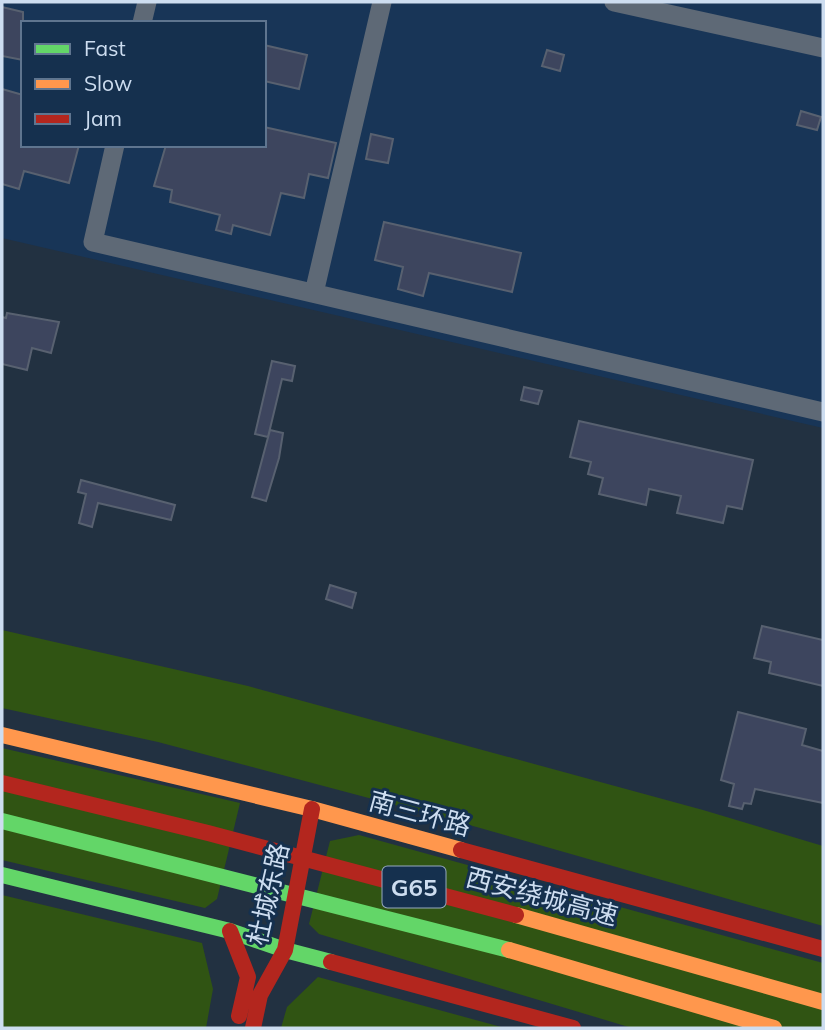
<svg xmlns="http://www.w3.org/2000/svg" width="825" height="1030" font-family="Mulish,'Noto Sans SC',sans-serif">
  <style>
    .built { fill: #183557; fill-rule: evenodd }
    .green { fill: #305413 }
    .building { fill: #3d455e; stroke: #586170; stroke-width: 2 }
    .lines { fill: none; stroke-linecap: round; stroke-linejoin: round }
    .street { stroke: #5e6976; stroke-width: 19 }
    .fast { stroke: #63d668; stroke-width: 16 }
    .slow { stroke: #ff974d; stroke-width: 16 }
    .jam { stroke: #b3261e; stroke-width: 16 }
    .labels { text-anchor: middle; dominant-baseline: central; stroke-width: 6; stroke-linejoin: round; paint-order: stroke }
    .shield { fill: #15304e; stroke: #96a9bf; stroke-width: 2 }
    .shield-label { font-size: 24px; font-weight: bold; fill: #cdddf0 }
    .street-label { font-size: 26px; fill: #cdddf0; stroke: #15304e }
  </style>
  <rect width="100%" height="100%" fill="#223141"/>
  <path class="built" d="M2,2h821v426l-821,-190zM23,23h241v122h-241z"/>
  <path class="green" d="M2,630l246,56 455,124 120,36v80l-364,-104 -301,-80 -156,-34z
    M2,748l238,55 -23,96 -12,9 -203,-48z
    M359,835l464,128v65h-191l-313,-94 -10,-10 21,-83z
    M2,895l200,48 11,46 -7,39h-194l-10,-2z
    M318,977l187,51h-224l6,-21z"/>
  <path class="building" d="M2,7l21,5v48l-21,-4z
    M264,45l43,10 -8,34 -35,-8z
    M547,50l17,5 -4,16 -18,-5z
    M2,89l21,6v50h56l-10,38 -45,-12 -5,18 -17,-5z
    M801,111l20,6 -4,13 -20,-5z
    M264,127l72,16 -8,35 -19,-4 -5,24 -23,-5 -11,42 -37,-10 -2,9 -15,-4 4,-15 -50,-13 2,-12 -18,-4 12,-41h98z
    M371,134l22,5 -5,24 -22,-4z
    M384,222l137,31 -9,39 -83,-19 -6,23 -25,-7 5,-22 -28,-7z
    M7,313l52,9 -8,31 -19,-5 -5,22 -25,-6v-47l4,1z
    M272,361l23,5 -3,15 -10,-2 -14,58 -13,-3z
    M524,387l18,4 -4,13 -17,-4z
    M579,421l174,39 -11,49 -15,-3 -4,17 -46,-10 4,-17 -32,-7 -3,16 -47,-11 4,-16 -15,-4 3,-12 -21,-5z
    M270,430l13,3 -4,25 -13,43 -14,-4z
    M81,480l94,25 -4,15 -73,-17 -6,24 -13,-4 7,-29 -8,-2z
    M330,585l26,8 -4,15 -26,-9z
    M762,626l61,14v46l-54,-13 2,-11 -17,-4z
    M738,712l68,17 -4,16 21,6v52l-68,-14 -4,15 -7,-1 -2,6 -13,-3 5,-22 -13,-4z"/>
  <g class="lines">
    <path class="street" d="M614,2l209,46
      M142,23l5,-21
      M115,145l-22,97 730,170
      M314,293l68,-291"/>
    <path class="fast" d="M2,821l507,129
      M2,875l228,56 55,19 46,12"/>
    <path class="slow" d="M2,735l310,74 149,41
      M516,915l307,87
      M509,950l265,78"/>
    <path class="jam" d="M2,783l206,50 308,82
      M461,850l362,99
      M230,931l18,46 -9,39
      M331,962l242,66
      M253,1028l7,-33 25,-45 27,-141"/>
  </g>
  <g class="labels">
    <rect class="shield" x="382.5" y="866.5" width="63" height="41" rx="5"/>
    <g class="shield-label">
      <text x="414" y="887">G65</text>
    </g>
    <g class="street-label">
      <text transform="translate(420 813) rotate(15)">南三环路</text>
      <text transform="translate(268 894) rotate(-77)">杜城东路</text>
      <text transform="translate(542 896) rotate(15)">西安绕城高速</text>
    </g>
  </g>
  <rect width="825" height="1030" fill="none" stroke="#cdddf0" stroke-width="7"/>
  <rect x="21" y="21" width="245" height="126" fill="#15304e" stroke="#5f758f" stroke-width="2"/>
  <rect x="35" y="44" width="35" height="10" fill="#63d668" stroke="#5f758f" stroke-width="2"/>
  <text x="84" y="56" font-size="21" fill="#cdddf0">Fast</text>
  <rect x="35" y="79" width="35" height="10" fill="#ff974d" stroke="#5f758f" stroke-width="2"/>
  <text x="84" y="91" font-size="21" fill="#cdddf0">Slow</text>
  <rect x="35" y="114" width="35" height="10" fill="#b3261e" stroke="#5f758f" stroke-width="2"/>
  <text x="84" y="126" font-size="21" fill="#cdddf0">Jam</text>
</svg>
